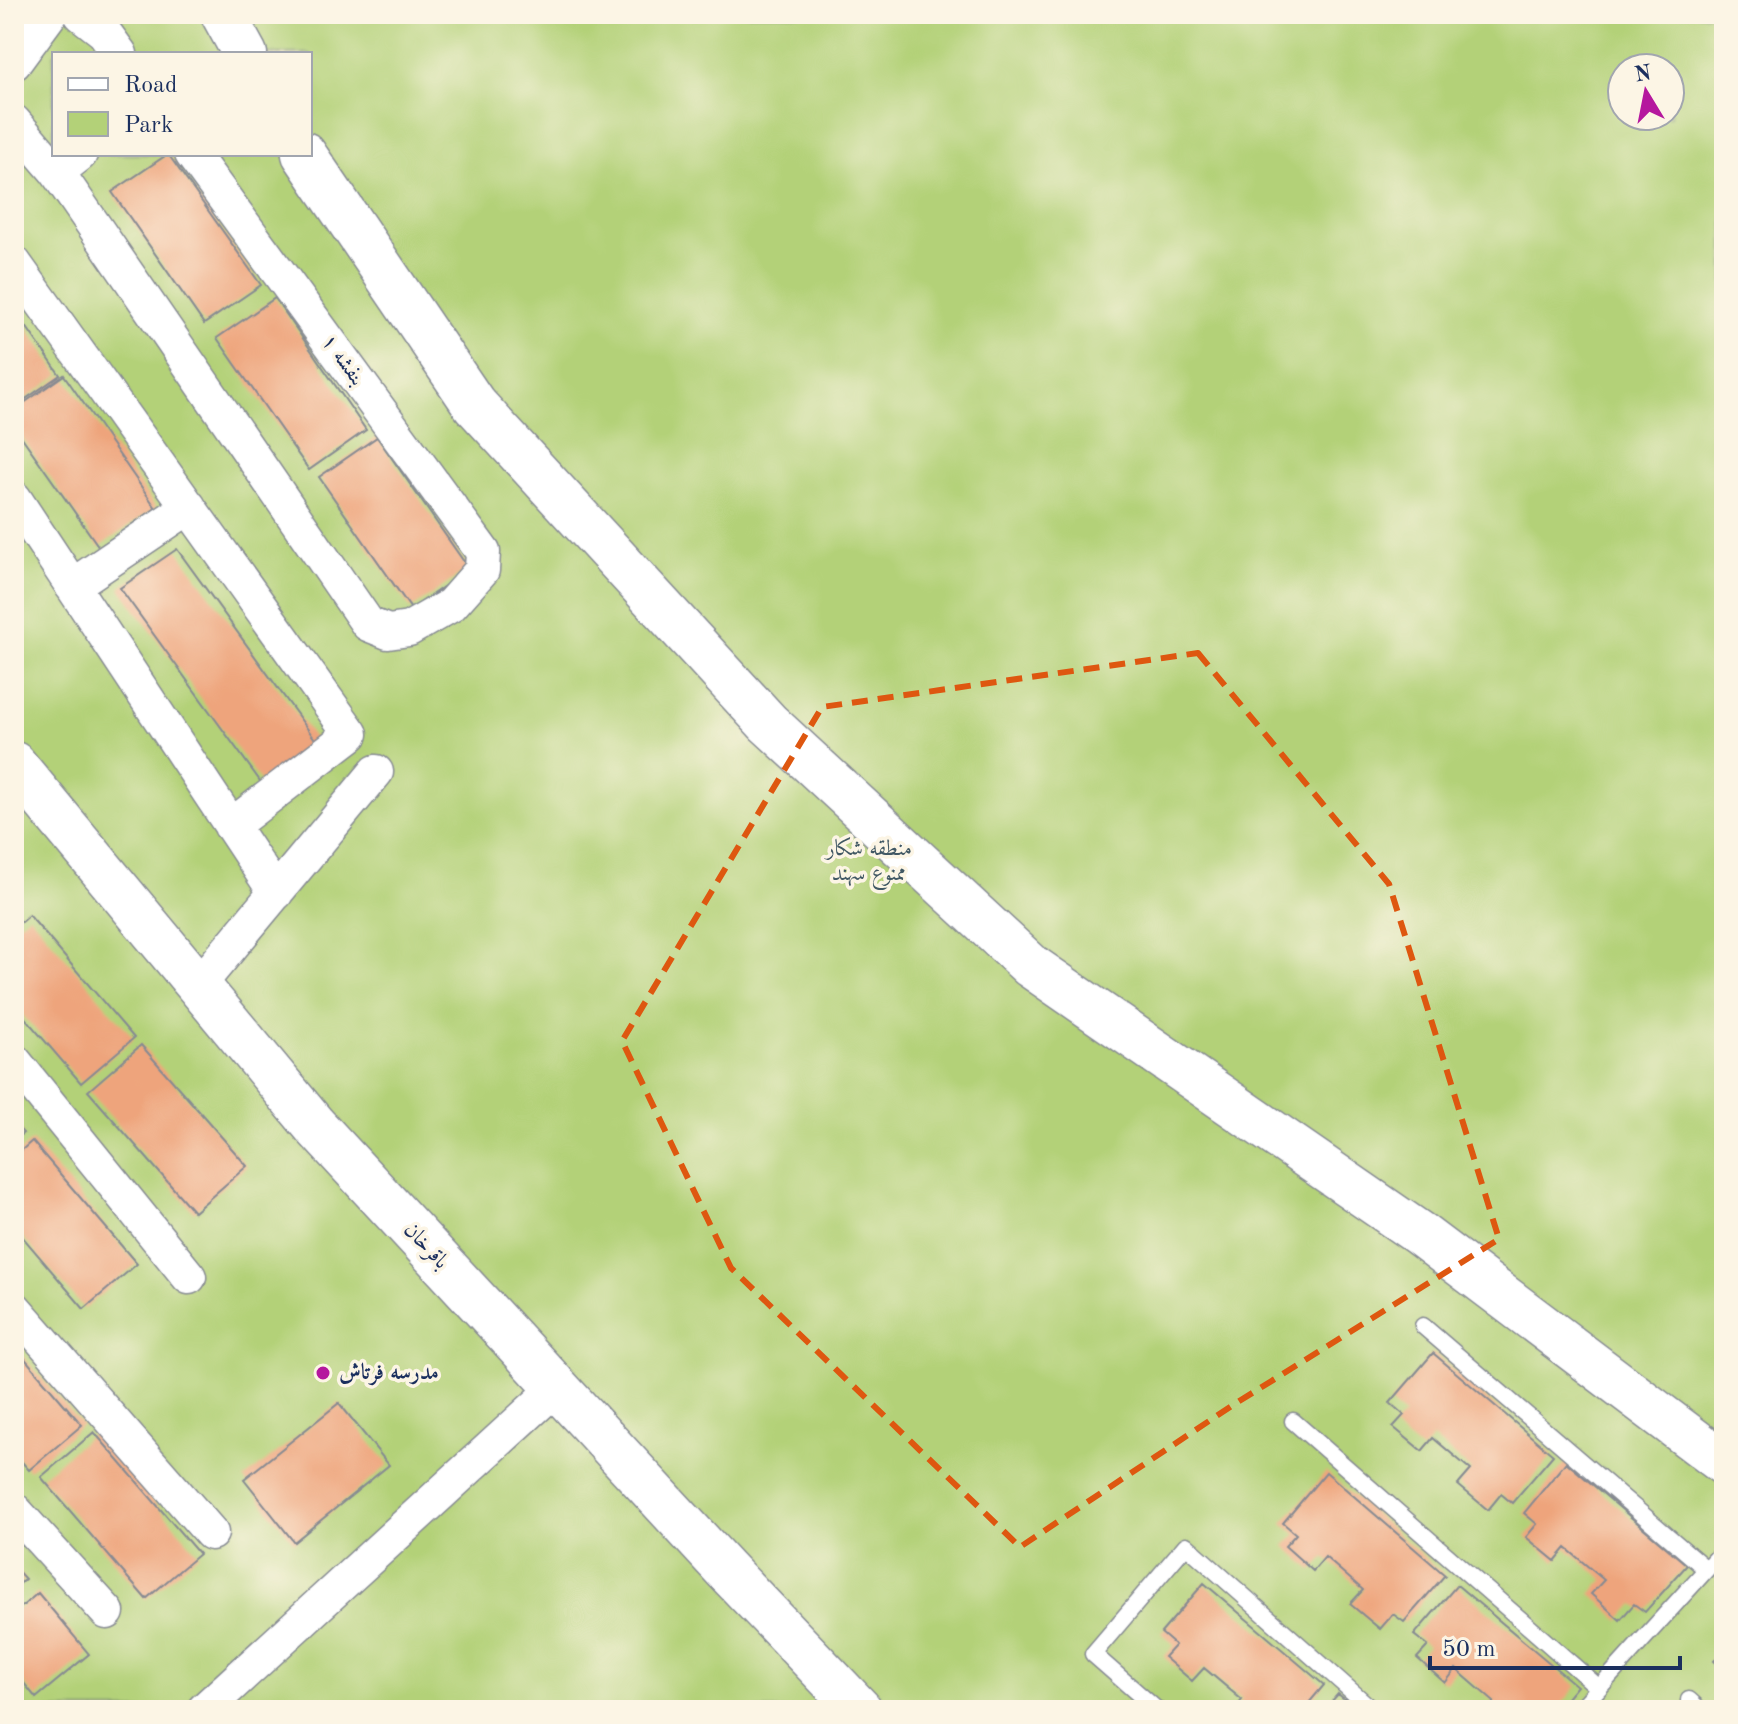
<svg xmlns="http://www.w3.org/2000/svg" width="1738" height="1724" font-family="'Old Standard TT',Amiri,serif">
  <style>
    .green { fill: #b3d178; stroke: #67806b; stroke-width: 2; fill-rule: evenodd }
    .building { fill: #eea47c }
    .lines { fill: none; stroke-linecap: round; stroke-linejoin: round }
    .lane-casing { stroke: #868a92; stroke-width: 19 }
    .street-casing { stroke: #868a92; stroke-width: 37 }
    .secondary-casing { stroke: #868a92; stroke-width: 47 }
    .lane { stroke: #fff; stroke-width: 16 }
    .street { stroke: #fff; stroke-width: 34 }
    .secondary { stroke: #fff; stroke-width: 44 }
    .marked { fill: none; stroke: #de5710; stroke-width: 6; stroke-dasharray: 16 10; stroke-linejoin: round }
    .poi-dot { fill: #b5179e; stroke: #fcf5e5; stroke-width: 3 }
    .labels { text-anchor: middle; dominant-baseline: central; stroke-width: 7; stroke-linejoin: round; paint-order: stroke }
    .street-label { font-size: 22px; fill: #1b2f5e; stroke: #fcf5e5 }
    .park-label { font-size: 22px; fill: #415864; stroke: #fcf5e5 }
    .poi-label { font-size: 22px; font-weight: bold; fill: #1b2f5e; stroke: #fcf5e5; text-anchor: start }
  </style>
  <rect width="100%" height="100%" fill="#fcf5e5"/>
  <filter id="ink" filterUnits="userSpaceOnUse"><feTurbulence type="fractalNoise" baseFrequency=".0125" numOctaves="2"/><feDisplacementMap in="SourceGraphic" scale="16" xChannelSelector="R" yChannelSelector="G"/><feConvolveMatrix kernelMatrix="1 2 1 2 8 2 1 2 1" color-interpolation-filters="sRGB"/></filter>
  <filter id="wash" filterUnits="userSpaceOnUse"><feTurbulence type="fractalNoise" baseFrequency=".006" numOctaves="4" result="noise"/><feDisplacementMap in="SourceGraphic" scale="32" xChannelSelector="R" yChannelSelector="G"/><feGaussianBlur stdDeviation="1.8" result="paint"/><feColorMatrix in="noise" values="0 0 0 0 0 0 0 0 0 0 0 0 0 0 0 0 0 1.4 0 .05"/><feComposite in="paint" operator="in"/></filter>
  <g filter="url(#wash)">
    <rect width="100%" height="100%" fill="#f0e5c7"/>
    <path class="green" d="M14,14h1710v1696h-1710zM54,54h256v100h-256zM1622,68h48v48h-48z"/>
    <g id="blocks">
      <path class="building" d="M168,154l93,131 -57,39 -92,-132z
        M275,298l91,132 -57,40 -92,-132z
        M14,309l46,66 -46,32z
        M64,375l92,133 -57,39 -85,-121v-16z
        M377,437l92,132 -58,40 -92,-132z
        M177,549l140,193 -54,43 -143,-197z
        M29,915l105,123 -53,45 -67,-78v-77z
        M141,1045l106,121 -53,46 -106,-121z
        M14,1123l9,10 -9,7z
        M32,1141l105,123 -53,45 -70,-82v-70z
        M14,1346l68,79 -53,45 -15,-17z
        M1433,1353l120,102 -41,48 -11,-9 -13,16 -30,-25 13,-15 -38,-32 -11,13 -29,-24 11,-12 -14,-12z
        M339,1403l50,62 -95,77 -50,-63z
        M94,1432l105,122 -53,45 -105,-122z
        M1566,1462l121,103 -42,47 -11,-8 -14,16 -29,-26 13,-14 -38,-32 -11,13 -29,-24 11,-13 -13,-11z
        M1326,1472l119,103 -41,47 -11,-8 -13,15 -30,-25 13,-14 -38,-33 -12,14 -28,-25 11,-12 -13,-11z
        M14,1567l11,12 -11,10z
        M1204,1583l120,102 -21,25h-69l8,-10 -38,-32 -12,13 -28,-24 11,-12 -14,-12z
        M1457,1585l120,101 -20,24h-70l7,-8 -38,-33 -11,14 -28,-25 11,-12 -14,-11z
        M38,1593l51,61 -53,44 -22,-27v-58z
        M1724,1649v21l-10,-9z
        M1338,1694l20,16h-34z"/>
    </g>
  </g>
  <g filter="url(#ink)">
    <use href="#blocks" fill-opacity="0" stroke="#868a92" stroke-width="2"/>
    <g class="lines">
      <g class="lane-casing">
        <path id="lane" d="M1423,1326l283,243
          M1293,1421l306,267
          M1689,1700l11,10
          M1157,1710l-64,-56 93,-109 187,165
          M1579,1710l145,-160"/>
      </g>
      <g class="street-casing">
        <path id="street" d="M81,14l23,18 16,22
          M14,63l36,-49
          M14,122l43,50 311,452 20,8 21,-3 42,-24 31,-35 1,-18 -291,-398
          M57,172l23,-18
          M14,263l337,471 -120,92
          M14,498l262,395
          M72,586l117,-79
          M198,986l178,-214
          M14,1061l175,216
          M14,1308l197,225
          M14,1510l93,102
          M204,1710l353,-323"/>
      </g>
      <g class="secondary-casing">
        <path id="secondary" d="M223,14l22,40
          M304,154l170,250 294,319 263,243 389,268 304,229
          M14,764l300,361 411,444 135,141"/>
      </g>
      <use href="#lane" class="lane"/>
      <use href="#street" class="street"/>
      <use href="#secondary" class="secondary"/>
    </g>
  </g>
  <path class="marked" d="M1198,653l191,231 110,355 -266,166 -213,142 -289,-279 -109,-227 200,-334z"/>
  <circle class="poi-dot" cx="323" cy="1373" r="8"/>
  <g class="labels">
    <g class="street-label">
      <text transform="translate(343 360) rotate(54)">بنفشه ۱</text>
      <text transform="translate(426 1246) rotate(47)">باقرخان</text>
    </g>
    <g class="park-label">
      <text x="869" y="849">منطقه شکار<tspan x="869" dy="25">ممنوع سهند</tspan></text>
    </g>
    <g class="poi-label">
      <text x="339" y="1373">مدرسه فرتاش</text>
    </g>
  </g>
  <rect width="1738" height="1724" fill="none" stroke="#fcf5e5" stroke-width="48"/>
  <rect x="52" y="52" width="260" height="104" fill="#fcf5e5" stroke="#a2a6af" stroke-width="2"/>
  <rect x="68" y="78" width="40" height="12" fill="#ffffff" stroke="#a2a6af" stroke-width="2"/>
  <text x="124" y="92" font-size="24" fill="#1b2f5e">Road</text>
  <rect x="68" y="112" width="40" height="24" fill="#b3d178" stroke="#a2a6af" stroke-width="2"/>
  <text x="124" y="132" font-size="24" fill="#1b2f5e">Park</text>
  <g transform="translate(1646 92) rotate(350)"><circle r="38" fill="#fcf5e5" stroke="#a2a6af" stroke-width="2"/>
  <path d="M0-6L14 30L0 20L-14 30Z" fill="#b5179e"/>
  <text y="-12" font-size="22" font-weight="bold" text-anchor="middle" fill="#1b2f5e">N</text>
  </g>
  <path d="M1430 1656v12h250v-12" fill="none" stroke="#1b2f5e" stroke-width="4"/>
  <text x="1442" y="1656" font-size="24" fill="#1b2f5e" stroke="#fcf5e5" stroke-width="6" paint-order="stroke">50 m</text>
</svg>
